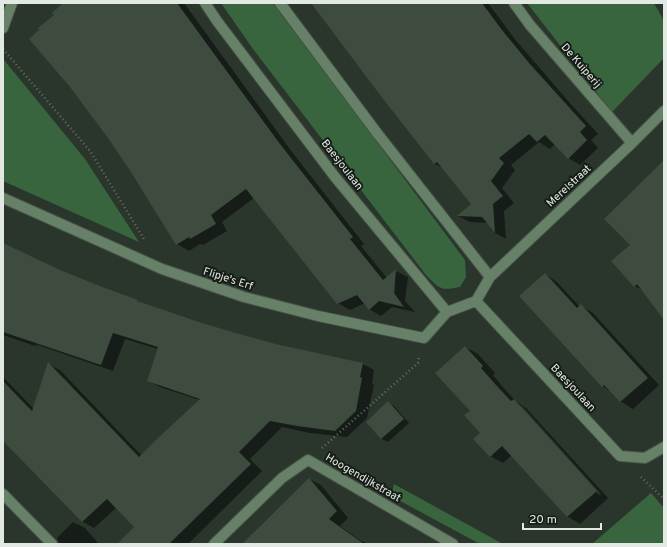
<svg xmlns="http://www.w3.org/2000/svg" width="667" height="547" font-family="Overpass,sans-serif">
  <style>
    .green { fill: #39653e }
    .shadow { fill: #0007; fill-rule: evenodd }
    .building { fill: #3e4b3f }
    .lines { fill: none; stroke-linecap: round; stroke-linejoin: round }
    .minor-casing { stroke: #475348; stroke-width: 12 }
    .path { stroke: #636e64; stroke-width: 2.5; stroke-dasharray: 1 3; stroke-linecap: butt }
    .minor { stroke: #668168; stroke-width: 10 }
    .labels { text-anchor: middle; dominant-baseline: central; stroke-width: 4; stroke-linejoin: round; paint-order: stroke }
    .street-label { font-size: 11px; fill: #e1e9e2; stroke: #161c17 }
  </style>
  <rect width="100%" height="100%" fill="#2a362b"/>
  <path class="green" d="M221,3h52l192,257 1,17 -6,10c-20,4 -20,2 -34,-12l-173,-226z
    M527,3h127l10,18v37l-52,54z
    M4,60l81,99 54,83 -136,-61v-118z
    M394,484l109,60h-23l-89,-48z
    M651,493l13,15v36h-72z"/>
  <path class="shadow" d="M64,3h120l108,149 72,92 -3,2 26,32 9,-7 12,6 -3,24 10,11 -23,-5 -11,9 -12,-7 -4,-6 -15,7 -12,-7 -84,-105 -32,24 5,9 -24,14 -3,-1 -11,7 -12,-7 -122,-229zM394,286h1l-1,13z
    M312,3h176l26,35 55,64 29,32 -7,6 7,8 -18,17 -12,-7 -13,-14 -5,5 -11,-7 -28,23 4,5 -13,18 12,15 -10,8 2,28 -11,-6 -7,-10 -18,-1 -12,-6 15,-12 -28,-35 -10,-5 -58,-74z
    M664,162v152l-20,-23 -9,-5 -23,-25 19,-16z
    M3,244l55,26 83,34 98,31 81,20 43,9 11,6 -2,14 2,1 -7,33 -20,19 -37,-4 -28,-6 -32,32 12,12 -74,73h-70l18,-17 -19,-20 -23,21 -11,-6 -80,-83v-62l31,32 14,-45 12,6 82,86 58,-56 -40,-13 -12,-7 10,-31 -33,-10 -12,32 -78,-27 3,3 -35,-12z
    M545,274l12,8 23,25 1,-1 12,7 66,72 -26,24 -13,-8 -9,-9 -8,-6 -83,-90z
    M465,347l13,7 17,19 -2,2 15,18 9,9 9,6 82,90 -28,26 -13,-8 -55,-61 -9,8 -13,-7 -19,-45zM519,406h3l79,88 -2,1z
    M388,403l6,3 15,17 -21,19 -6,-3 -15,-17z
    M309,479l12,6 27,33 -8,8 21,15 8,3h-126z
    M73,522l12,6 14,16h-40v-1l-2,-5z"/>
  <path class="building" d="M63,3h114l103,141 73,93 -3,2 33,41 13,-11 -2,24 10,14 -25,-6 -10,9 -12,-15 -20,9 -65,-82 -26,-33 -35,26 5,9 -26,15 -1,-2 -13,8 -45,-73 -23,-34 -38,-51 -41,-48 10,-9 -1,-2 16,-13 -2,-2z
    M311,3h171l20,27 27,33 57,63 -6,6 7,8 -19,19 -23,-24 -8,7 -8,-8 -30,24 5,5 -13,18 12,15 -10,8 2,29 -13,-16 -25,-1 14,-12 -34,-42 -3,2 -57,-73z
    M664,160v160l-27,-36 -3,3 -23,-26 19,-16 -26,-26z
    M3,243l55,26 39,16 41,15 -1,1 62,21 40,12 41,11 83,18 -3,14 2,1 -6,33 -21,20 -38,-5 -27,-5 -31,31 12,12 -82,80h-52l17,-17 -27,-28 -25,23 -79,-81v-60l29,30 16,-49 91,95 19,-19 42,-39 -53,-18 11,-34 -45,-14 -12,32 -98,-33z
    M545,273l32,35 4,-4 67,74 -28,24 -16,-17 -2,2 -83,-91z
    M465,346l18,20 -2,2 15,17 15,16 3,-2 83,92 -30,26 -65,-71 -12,11 -17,-18 7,-6 -16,-18 6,-4 -35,-38z
    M388,401l16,18 -23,20 -15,-17z
    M309,478l28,33 -8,8 35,25h-122z"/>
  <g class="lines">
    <g class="minor-casing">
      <path id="minor" d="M205,3l12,18 118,156 112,135
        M280,3l97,130 113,144
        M514,3l16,22 102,118
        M3,28l9,-25
        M3,198l159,71 82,28 74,19 106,22 23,-26 29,-11 14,-24 142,-134 32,-32
        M476,301l144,155 25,2 19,-11
        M3,494l49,50
        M214,544l68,-66 26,-18 145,84"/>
    </g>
    <path class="path" d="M3,49l87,102 54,88
      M322,448l96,-85 1,-7
      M641,477l23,22"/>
    <use href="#minor" class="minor"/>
  </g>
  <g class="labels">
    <g class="street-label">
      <text transform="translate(581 66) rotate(49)">De Kuiperij</text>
      <text transform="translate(342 165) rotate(52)">Baesjoulaan</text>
      <text transform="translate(569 186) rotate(-43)">Merelstraat</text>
      <text transform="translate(228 279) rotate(18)">Flipje's Erf</text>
      <text transform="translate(573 388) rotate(47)">Baesjoulaan</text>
      <text transform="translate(363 478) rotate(30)">Hoogendijkstraat</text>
    </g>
  </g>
  <rect width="667" height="547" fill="none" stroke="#e1e9e2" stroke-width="8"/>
  <path d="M523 523v6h78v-6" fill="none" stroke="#e1e9e2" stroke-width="2"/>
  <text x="529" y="523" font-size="12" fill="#e1e9e2" stroke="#161c17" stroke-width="3" paint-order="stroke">20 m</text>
</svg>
